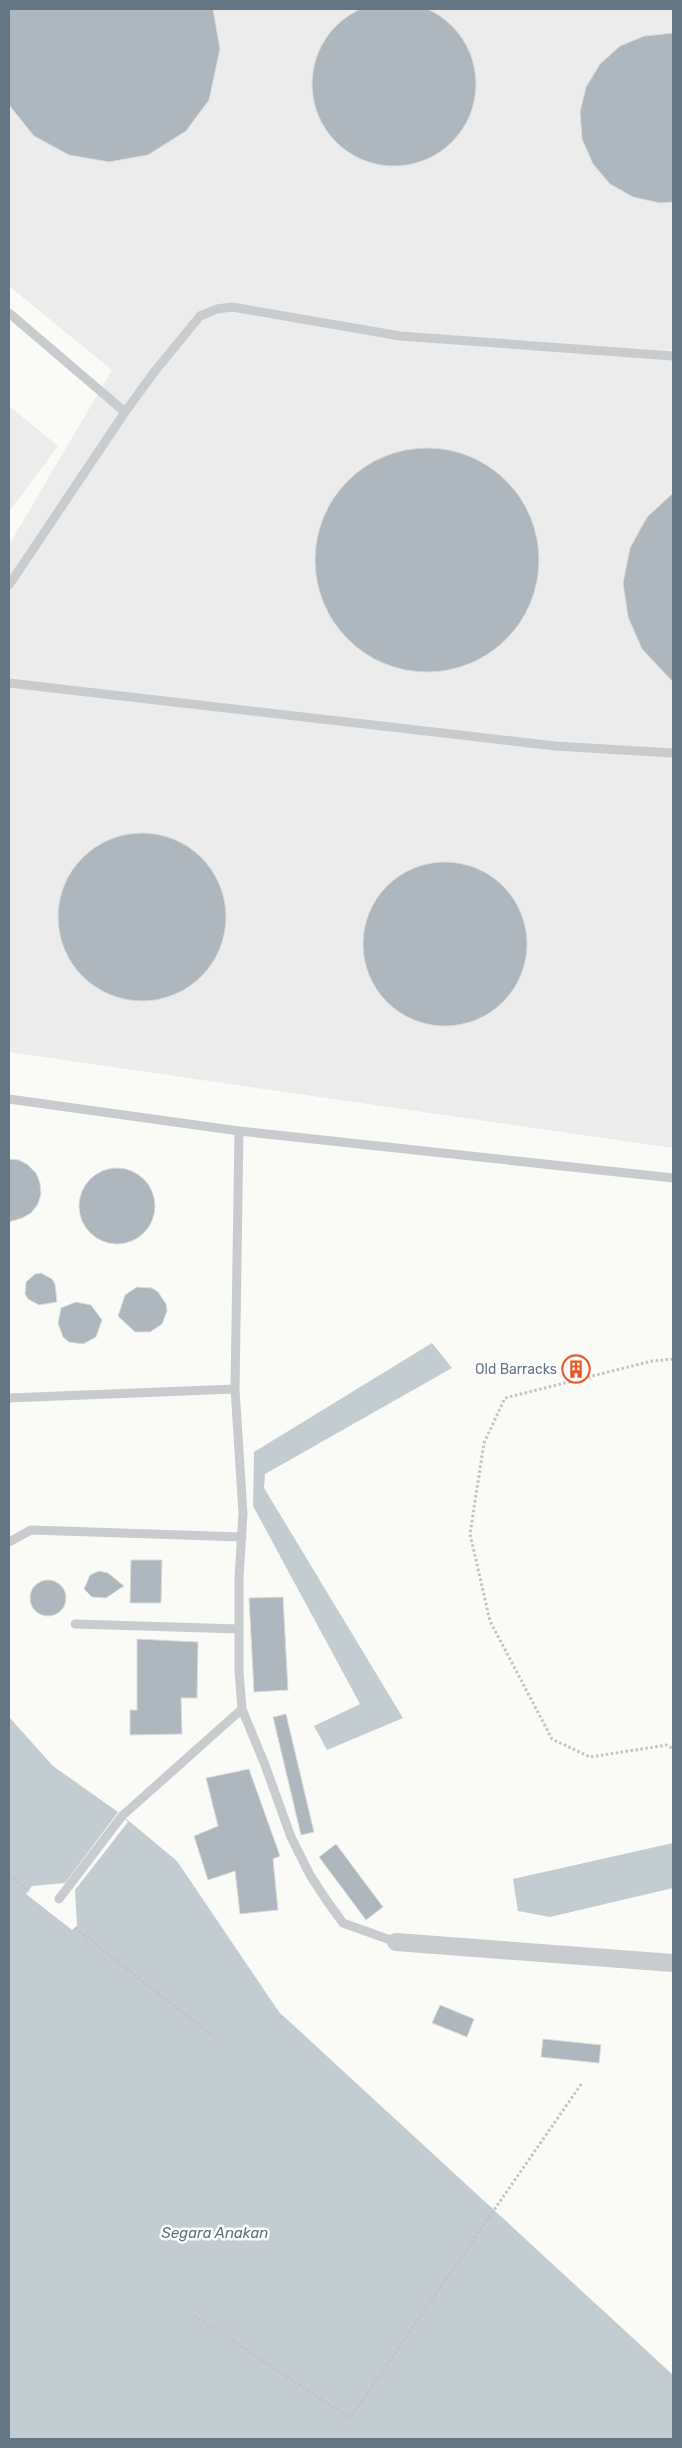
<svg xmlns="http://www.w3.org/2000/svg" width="682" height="2448" font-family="Rubik,sans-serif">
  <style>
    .built { fill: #ebeceb }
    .water { fill: #c2ccd1 }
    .pier { fill: #fafaf7 }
    .building { fill: #aeb7bd; stroke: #dcdcda }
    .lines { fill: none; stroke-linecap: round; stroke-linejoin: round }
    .path { stroke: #c1c4c6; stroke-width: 3; stroke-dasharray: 2.5 2.5; stroke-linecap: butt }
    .service { stroke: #c8cccf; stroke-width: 9 }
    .minor { stroke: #c8cccf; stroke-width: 18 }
    .labels { text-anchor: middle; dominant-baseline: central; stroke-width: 5; stroke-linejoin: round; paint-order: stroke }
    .poi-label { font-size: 14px; fill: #647584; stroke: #fff; text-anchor: end }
    .water-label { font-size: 15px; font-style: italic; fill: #5e747d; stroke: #fff }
  </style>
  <rect width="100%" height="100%" fill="#fafaf7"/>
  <path class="built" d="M9,9h664v1139l-664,-96v-507l103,-175 -103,-84z
    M9,406l49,40 -49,66z"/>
  <path class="water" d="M432,1343l20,25 -187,106 -1,14 139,230 -76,32 -13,-24 46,-22 -107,-198 1,-54z
    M9,1717l44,49 65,46 59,49 102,151 394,363v64h-664z
    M673,1843v45l-123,29 -32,-6 -5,-32z"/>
  <path class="pier" d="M118,1812l10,10 -53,68 2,36 -5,4 -46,-36 6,-8 33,-3z"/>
  <path class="building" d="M312 84a82 82 0 1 1 164 0a82 82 0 1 1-164 0Z
    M9,9h204l7,40 -11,51 -23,31 -38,24 -39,7 -40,-7 -35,-19 -25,-31z
    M673,33v169l-13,1 -27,-6 -23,-13 -17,-20 -11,-25 -2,-27 6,-25 14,-23 20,-18 24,-10z
    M315 560a112 112 0 1 1 224 0a112 112 0 1 1-224 0Z
    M673,493v189l-31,-33 -14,-32 -5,-34 7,-35 17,-31z
    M58 917a84 84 0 1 1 168 0a84 84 0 1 1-168 0Z
    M363 944a82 82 0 1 1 164 0a82 82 0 1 1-164 0Z
    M9,1159l10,1 9,5 8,8 4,10 1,11 -3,10 -7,9 -9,5 -13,4z
    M79 1206a38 38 0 1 1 76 0a38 38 0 1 1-76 0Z
    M41,1273l11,6 3,5 2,18 -18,3 -11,-6 -3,-5 1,-12 9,-8z
    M137,1287l15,1 6,4 8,12 1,7 -5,13 -12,8h-15l-17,-16 7,-21z
    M76,1302l15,3 11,15 -6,17 -13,7 -14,-2 -6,-5 -5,-14 3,-15z
    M131,1560h31l-1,43h-31z
    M99,1571l9,2 16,13 -18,12 -14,-1 -8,-8 6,-14z
    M30 1598a18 18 0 1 1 36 0a18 18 0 1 1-36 0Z
    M283,1597l5,93 -34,2 -5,-94z
    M137,1639l61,3 -1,56h-16l1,36 -52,1v-25h7z
    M286,1714l28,118 -13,3 -28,-118z
    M249,1769l31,87 -7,3 5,51 -38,4 -5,-43 -27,9 -14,-44 24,-10 -12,-48z
    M336,1844l47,63 -17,13 -47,-63z
    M440,2005l34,14 -7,18 -35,-14z
    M543,2039l58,6 -2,18 -58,-6z"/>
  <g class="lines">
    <path class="path" d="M673,1359l-21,2 -147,37 -21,45 -14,91 20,87 62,118 38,18 77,-12 6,4
      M9,1875l20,16
      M75,1928l139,109
      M194,2316l156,102 232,-335"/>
    <path class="service" d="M9,313l116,99
      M9,585l116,-173 30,-41 45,-55 17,-7 15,-2 168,29 273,20
      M9,683l546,63 118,7
      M9,1099l230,32 434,47
      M239,1131l-4,258 8,124 -4,65v93l3,38 23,56 26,72 19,38 17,26 16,22 53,19
      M9,1398l226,-9
      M9,1542l22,-12 211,7
      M75,1624l164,5
      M59,1899l63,-83 120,-107"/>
    <path class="minor" d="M396,1942l277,21"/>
  </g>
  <defs>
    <g id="building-ring" transform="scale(1.4375)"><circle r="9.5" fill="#fff" stroke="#ea5827" stroke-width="1.5"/><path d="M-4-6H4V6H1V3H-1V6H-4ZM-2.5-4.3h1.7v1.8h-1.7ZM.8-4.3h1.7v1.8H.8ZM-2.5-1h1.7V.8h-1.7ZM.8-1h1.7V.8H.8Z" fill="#ea5827"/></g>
  </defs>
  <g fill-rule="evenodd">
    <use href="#building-ring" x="576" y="1369"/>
  </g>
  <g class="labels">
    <g class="poi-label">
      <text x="557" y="1369">Old Barracks</text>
    </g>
    <g class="water-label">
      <text x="215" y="2233">Segara Anakan</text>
    </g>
  </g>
  <rect width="682" height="2448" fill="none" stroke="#647584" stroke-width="20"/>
</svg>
